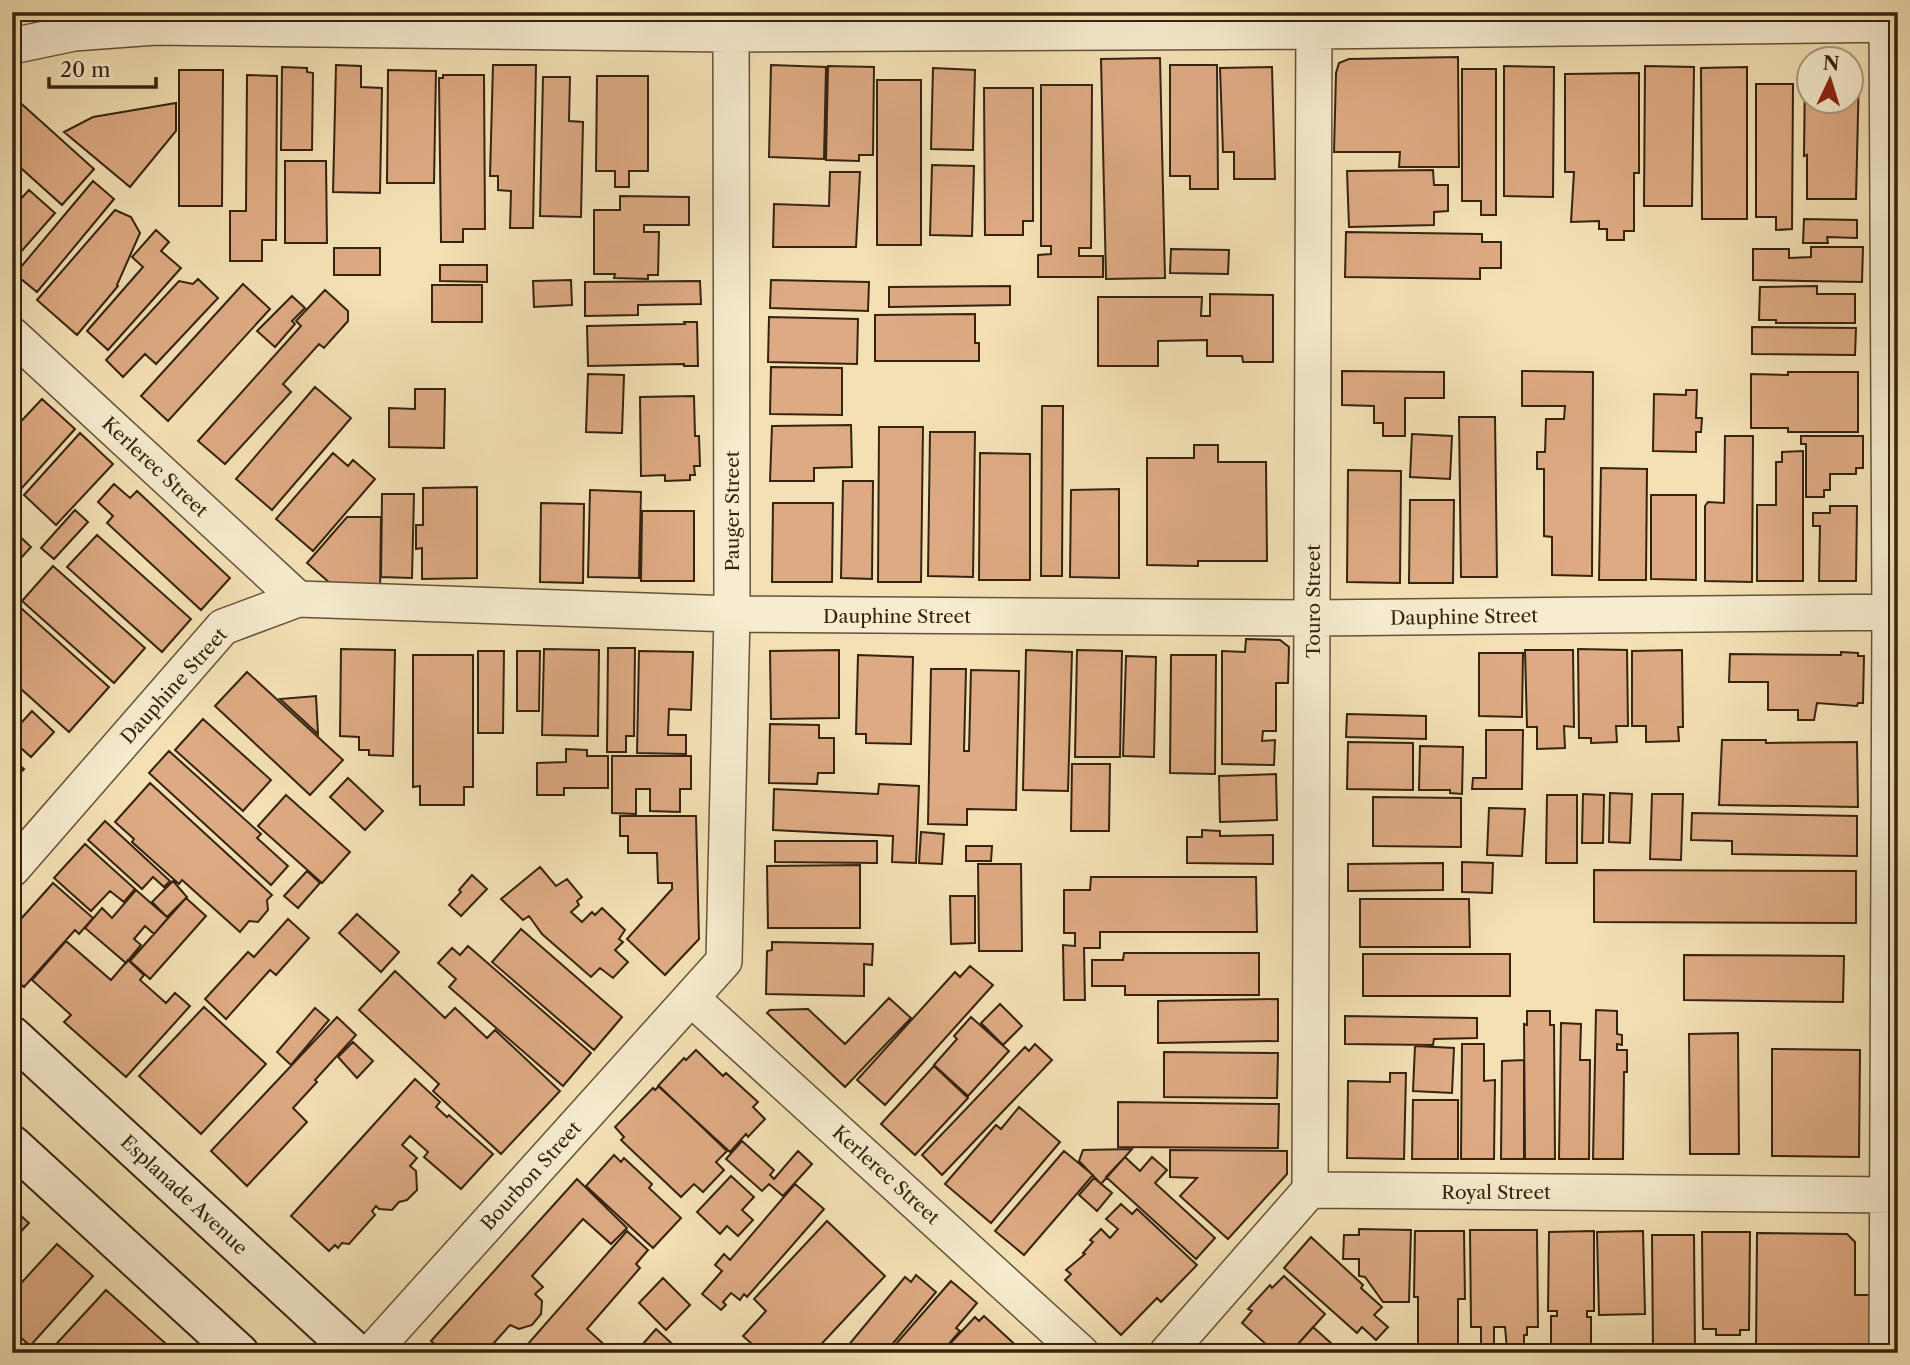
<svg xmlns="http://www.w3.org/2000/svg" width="1910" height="1365" font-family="'Libre Caslon Text',serif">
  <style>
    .building { fill: #deaa83; stroke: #352310; stroke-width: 2 }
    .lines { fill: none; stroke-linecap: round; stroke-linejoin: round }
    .street-casing { stroke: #645239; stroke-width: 38 }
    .secondary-casing { stroke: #352310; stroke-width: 42 }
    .street { stroke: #f7eccf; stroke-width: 35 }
    .secondary { stroke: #f7eccf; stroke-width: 38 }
    .labels { text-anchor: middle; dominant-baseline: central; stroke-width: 7; stroke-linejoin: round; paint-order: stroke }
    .street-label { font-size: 19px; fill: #352310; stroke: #f7eccf }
  </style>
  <rect width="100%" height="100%" fill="#f3e1b5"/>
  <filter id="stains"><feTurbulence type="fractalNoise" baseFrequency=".00286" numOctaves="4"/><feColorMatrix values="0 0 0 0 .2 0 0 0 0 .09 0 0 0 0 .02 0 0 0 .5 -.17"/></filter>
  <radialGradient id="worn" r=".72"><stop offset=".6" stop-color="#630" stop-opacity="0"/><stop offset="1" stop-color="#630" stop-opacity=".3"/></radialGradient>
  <path class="building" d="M1458,57l1,110h-60l1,-15h-66l2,-79 3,-10 10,-4z
    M1160,58l5,220 -59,1 -5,-220z
    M336,65l25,1v21l21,1 -2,105 -47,-1z
    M493,65h43l-3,163h-23l1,-37 -13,-1v-14h-8z
    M771,65l55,2 -2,92 -55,-2z
    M1170,65h47l1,124h-28v-13h-20z
    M828,66l46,1 -1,88h-14v6l-33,-1z
    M1504,66l50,1 -1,130 -49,-1z
    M1645,66l49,1 -2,139h-48z
    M282,67l25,1v4l6,1 -1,77h-31z
    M1272,67l3,112h-41v-27h-11l-3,-84z
    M1747,67v152h-45l-1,-151z
    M933,68l42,2 -2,80 -42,-1z
    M1462,69h34v146h-15v-14h-19z
    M179,70h44l-1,136h-43z
    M388,70l48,1 -2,112h-47z
    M1805,72h3v30h42v-30h9l-3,127h-49v-44l-3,1z
    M1639,73v100h-5v58h-10v9h-17v-11h-8v-8l-28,1 3,-50h-9v-98z
    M247,75l30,1 -1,164h-14v21h-32v-50h16z
    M443,75h41l1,154h-22v13h-22l-2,-164h4z
    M597,76h51v95h-19v16h-14v-16h-19z
    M543,77h27l-1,44 14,1 -2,95 -41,-1z
    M877,80h44v165h-44z
    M1756,84h37l-1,145 -16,1v-13h-20z
    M1041,85h51l-1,163h-12v8h24v21h-65v-22l13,-1v-8h-10z
    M984,88h49v133h-10v14h-38z
    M15,98l79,71 -32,36 -50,-45v-59z
    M176,103v28l-46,56 -66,-55 29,-15z
    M285,161h41l1,82h-42z
    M932,165l42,1 -2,70 -42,-1z
    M1433,170l1,15h14v26l-14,1v13l-85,2 -2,-56z
    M830,172h30l-4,75h-83l1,-43 55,2z
    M93,181l21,18 -77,93 -22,-18z
    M29,190l26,23 -43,49v-59l2,-3 3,3z
    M620,196l69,1v28h-45v7h15l-1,43h-10v4l-34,-1 1,-4h-21v-64h26z
    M115,210l16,7 9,16 -23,52 1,1 -41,49 -40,-35z
    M1804,219l53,1v18l-30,-1 1,6h-25z
    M156,230l13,12 -8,9 20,17 -73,82 -21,-19 56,-64 -11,-10z
    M1346,232l136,2v8h19v26h-21v11l-135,-2z
    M1811,247h52l-1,35 -109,-2v-31h36v9l22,-1z
    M334,248h46v27h-46z
    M1171,249l58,1 -1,24 -58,-1z
    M440,265h47v17l-47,-1z
    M198,279l20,19 -62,66 -11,-10 -22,23 -17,-17 73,-79 14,3z
    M571,280l1,25 -38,2 -1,-26z
    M771,280l98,2 -1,29 -98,-3z
    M700,281l1,23 -63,1v10l-53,1v-34z
    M243,284l27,25 -102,112 -27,-25z
    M432,285h50v37h-50z
    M1010,286v19l-121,2v-20z
    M1817,286v8h38v29h-79v-3h-17l1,-33z
    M325,290l23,21v10l-24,27 -5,-4 -36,40 8,8 -66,72 -27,-23 103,-115 -5,-5z
    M1210,294l63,1v67h-30l-1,-6h-35v-16l-49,1v25h-60v-69h104l-1,19h9z
    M292,296l13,12 -13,13 3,3 -20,23 -18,-16z
    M975,314v29h4v18h-104v-46z
    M769,317l89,2 -1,45 -89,-2z
    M684,322h13l1,44h-14v-2l-96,2 -1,-40 98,-2z
    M1752,327l104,1 -1,27 -103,-1z
    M771,367l71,1v47l-72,-1z
    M1342,371l102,1v26h-39v38h-22v-13h-9v-17l-32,-1z
    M1522,371l71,1 -1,204 -40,-1v-38l-8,-1v-67h-7v-17h8l1,-33h18l1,-13h-43z
    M1788,372h70v60h-70v-4h-37v-54l37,1z
    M588,374l36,1 -2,58 -36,-1z
    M315,387l36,31 -79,92 -36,-31z
    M415,389h30l-1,59 -55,-1v-39l26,1z
    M1686,390h11l-1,28h6l-1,14h-5v20l-43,-1 1,-57 32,1z
    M694,396l1,40h4l1,30h-6l1,9h-5v5l-25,1v-6l-24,1 -1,-79z
    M42,399l33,30 -54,60 -2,-1 -7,8v-65z
    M1042,406h21l-1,170h-21z
    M1459,417h36l2,160h-36z
    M851,425l1,42 -38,1v13h-44l2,-55z
    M879,427h44l-2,155h-43z
    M930,432h45l-2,145 -45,-1z
    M80,433l33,31 -57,61 -32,-30z
    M1412,434l40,2 -2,43 -40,-2z
    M1725,436h28l-1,146 -47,-1v-75l3,-4 16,1z
    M1801,436h62v32h-7v6h-26v16h-6v7h-18v-53h-5z
    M1194,445h24v17h48l1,99h-69v5l-51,-1v-107h47z
    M1803,451v130h-46v-76h19v-43h6v-10z
    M333,453l15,13 5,-6 22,19 -62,72 -37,-32z
    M980,453l50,1v126h-51z
    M1601,468l46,1 -1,111h-47z
    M1348,470l53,1 -1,112 -53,-1z
    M843,481h30l-1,98 -31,-1z
    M114,484l16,14 7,-7 93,87 -29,32 -94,-87 6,-7 -15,-14z
    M477,487v91l-55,1v-31l-6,1v-24h7v-37z
    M1119,489v89l-49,-1 1,-87z
    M590,490l51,2 -2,86 -51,-1z
    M382,494h32l-2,84 -31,-1z
    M1651,495h45v85l-45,-1z
    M1410,500h44l-1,83h-44z
    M541,503l43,1 -1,79 -43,-1z
    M773,503h60l-1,79h-60z
    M1830,506h27l-1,75h-37l1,-55h-7v-13h17z
    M75,510l13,12 -34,37 -13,-11z
    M642,511h52v70h-53z
    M347,517h34l-1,75 -41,-1 -32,-28z
    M12,529l19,18 -19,21z
    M97,535l94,84 -29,33 -95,-85z
    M53,566l92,82 -31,35 -92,-82z
    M12,600l97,87 -40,45 -57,-51z
    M1246,639l34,1 9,7 -1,36h-12v48h-13l-1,10 13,-1 -1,25 -52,-1v-113l23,1z
    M608,648h27l-1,88h-8v16h-19z
    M341,649l54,1 -2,106 -24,-1v-5h-10v-13l-19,-1z
    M544,649l55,1 -1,86 -56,-1z
    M1578,649l49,1 1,76h-12l1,16 -26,1v-5h-12z
    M839,650v68l-68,1 -1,-68z
    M1026,650l46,2 -4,139 -45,-1z
    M1077,650l45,1 -2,106h-45z
    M1525,650h48l1,77 -10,-1 1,22 -28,1v-22h-10z
    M1682,650l1,77h-5l1,14 -33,1v-16h-14v-75z
    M478,651h26l-1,82h-25z
    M517,651h23l-1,60h-22z
    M639,651l54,1 -2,58 -22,-1 -1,26h18v19l-49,-1z
    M1841,652l17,1v3h6l-1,47h-5l-1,3 -40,-3 -3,17h-16v-10h-30v-28h-39l1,-28 111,1z
    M1479,653h44l-1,64 -43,-1z
    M413,655h60v132h-9v18h-44v-19l-7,1z
    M858,655l55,2 -2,87 -45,-1v-9h-10z
    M1171,655h45l-1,119 -45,-1z
    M1126,656l30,1 -2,100 -31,-1z
    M931,669h35l-2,82h5l2,-81 48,1 -3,139 -49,-1v16l-39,-1z
    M247,672l96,88 -33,35 -95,-89z
    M316,696l2,38 -38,-35z
    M32,711l22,21 -23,25 -19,-17v-7z
    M1347,714l79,2v23l-80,-2z
    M203,719l68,61 -28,31 -68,-61z
    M770,724l49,1v13h15v35h-16l-1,11 -48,-1z
    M1486,730h37l-1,59h-50l1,-11h13z
    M1722,740h44v3l91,-1 1,65 -139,-2z
    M1348,742l65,1v47l-66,-1z
    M1420,746l43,1 -1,47 -12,-1v-3h-31z
    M566,749l21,1v6h21v32h-44v7h-27v-32l29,-1z
    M169,751l92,83 -4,4 31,28 -17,19 -122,-112z
    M612,756h79v33h-11v23l-30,-1v-22h-14v25l-24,-1z
    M12,759l12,10 -12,12z
    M1072,764h38l-1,67h-38z
    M1276,774l1,46 -57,2 -1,-46z
    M348,778l35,33 -18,19 -35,-33z
    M12,782l9,8 -9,10z
    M150,783l122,112 -5,5 1,10 -10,12 -9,-1 -9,11 -58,-52 -3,4 -47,-42 2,-3 -19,-17z
    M879,784l40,2 -3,77 -24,-1 1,-26 -120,-6 1,-41 104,5z
    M1610,793l22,1 -2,49 -21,-1z
    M1583,794l21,1 -1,48h-21z
    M1652,794h31l-2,66 -31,-1z
    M286,795l64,57 -28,31 -64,-57z
    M1547,795h30v68h-31z
    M1373,797l88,1v49l-88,-1z
    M1489,808l36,1 -3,47 -35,-1z
    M1692,813l165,3v40l-125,-2v-13l-41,-1z
    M620,816h76l3,123 -34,36 -38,-36 45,-50v-6h-14l-1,-30h-29v-17h-8z
    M105,821l65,60 -6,6 -11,-10 -11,12 -54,-49z
    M1202,830l18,1v5l53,-1v29l-86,-1v-26h15z
    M921,832l23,2 -2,30 -23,-1z
    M775,841h102v22l-102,-1z
    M85,844l50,45 -11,13 -14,-11 -19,20 -37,-33z
    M966,846h26l-1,15h-25z
    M1462,862l31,1 -1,30 -30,-1z
    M1443,863v27l-95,1v-27z
    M978,864h43l1,87h-43z
    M860,865v63h-92l-1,-62z
    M540,867l16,19 11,-7 15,18 -5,4 2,4 -8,7 11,10 10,-10 3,3 7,-7 23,22 -6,9 4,3 -8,8 13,12 -15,16 -13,-10 -9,9 -49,-43 -13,-18 -6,4 -22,-21z
    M1594,870l262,1v52l-262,-1z
    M307,871l13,12 -22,25 -14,-12z
    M472,875l15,14 -26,27 -12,-11 12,-13 -2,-2z
    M1091,877h165l1,55h-157v16h-16l1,52h-21l-1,-55 12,1v-13h-11v-43h26z
    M173,881l14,16 -20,20 -15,-15z
    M53,883l40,35 -14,16 -4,-4 -51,57 -12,-10v-48z
    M136,890l32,28 -14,16 -9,-8 -11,13 7,6 -15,18 -41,-35 17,-20 10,10z
    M950,896h25v47l-24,1z
    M186,898l20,18 -56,63 -20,-18z
    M1360,899h109l1,48h-110z
    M357,914l42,38 -18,20 -42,-39z
    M288,919l21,19 -33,37 -6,-5 -44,49 -21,-20 43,-47 6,5z
    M521,929l101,88 -28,33 -102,-88z
    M66,941l45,39 17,-20 16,15 -4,5 26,23 9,-10 15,13 -64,71 -62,-55 7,-7 -39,-35z
    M772,942l101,2 -1,21 -8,-1v32l-98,-2 1,-43 5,-1z
    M468,946l123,107 -28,33 -114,-99 7,-8 -18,-16 14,-15 8,7z
    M1124,953h135v42h-134v-9h-33v-26h31z
    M1363,954h147v42h-147z
    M1684,955l160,1 -1,46 -159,-2z
    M970,966l23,19 -108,120 -28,-25 98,-108 5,5z
    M395,971l50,47 10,-10 32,30 8,-8 65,61 -59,63 -68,-63 6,-7 -80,-74z
    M889,998l22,20 -66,69 -78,-74 3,-3 38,-1 37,35z
    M1278,999v42l-120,2v-42z
    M1000,1004l22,22 -19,19 -22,-22z
    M204,1007l62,57 -65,70 -62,-58z
    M315,1008l14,12 -38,45 -14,-13z
    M1596,1010l21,1v23l5,1v10l-5,-1v6h10v22h-3l-1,87h-30z
    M1527,1011h23v14h4l1,134h-30l-1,-135 3,1z
    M1345,1016l132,2v20l-43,1 -1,6 -88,-1z
    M337,1017l19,18 -41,45 2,2 -24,26 14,14 -60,64 -36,-35z
    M971,1017l38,34 -41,45 -34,-31 23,-26 -3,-3z
    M1561,1023l20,1 -1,36h10l-1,99h-30z
    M1738,1033l1,121h-49l-1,-120z
    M353,1042l20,19 -16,17 -19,-21z
    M1035,1044l17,16 -110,115 -20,-20 103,-108 4,4z
    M1462,1044h22v37l11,-1 -1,79h-33z
    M1415,1046l39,2 -2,45 -39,-2z
    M1772,1049l88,1 -1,107 -87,-1z
    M696,1050l27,26 3,-3 32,29 -5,5 12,12 -17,18 -2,-3 -16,18 -72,-66 26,-28 2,2z
    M1164,1052l114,1 -1,45 -113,-1z
    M1524,1060v99h-23l1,-98z
    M934,1066l34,32 -53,57 -34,-31z
    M1390,1073h16l-2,86 -57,-1 1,-77 42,1z
    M415,1079l25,23 -4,5 11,10 2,-2 44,39 -32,35 -37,-32 4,-5 -18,-16 -8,9 15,13 -7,8 6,5 1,19 -10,10 -8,2 -7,8 -13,-1 -3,-3 -4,5 3,4 -26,29 -7,-1 -4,5 -3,-3 -6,6 -38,-35z
    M659,1086l68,65 -11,11 8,8 -21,22 -9,-8 -13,13 -60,-57 3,-3 -9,-10 38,-39 2,2z
    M1413,1100h45v59h-46z
    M1118,1102l161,2 -1,44 -160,-1z
    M1019,1107l41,35 -69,81 -46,-39 51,-59 5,4z
    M742,1141l32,29 -4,5 4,4 24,-28 14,13 -29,32 -14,-12 -7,7 -36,-32z
    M1132,1149l-31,35 -22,-23 4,-11z
    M1170,1150l117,1v23l-59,65 -48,-43 17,-18 -27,-1z
    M1064,1151l29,24 -69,80 -29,-24z
    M614,1155l7,7 3,-4 28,26 -3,4 32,30 -28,30 -67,-62z
    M1125,1157l15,14 12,-14 15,13 -12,13 60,55 -19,21 -90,-82z
    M731,1176l23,21 -12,13 11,10 -15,16 -11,-10 -7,8 -23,-22z
    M1094,1178l18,15 -15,18 -18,-16z
    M577,1179l50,49 -16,16 -28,-25 -51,57 11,11 -8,7 7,7 -1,13 -9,11 -13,4 -9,-4 -25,28h-40l-14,-12z
    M795,1184l29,25 -77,88 -3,-3 -4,6 -9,-7 -8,9 3,3 -5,5 -19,-16 20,-23 -7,-6 9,-11 6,6z
    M1121,1204l11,10 5,-5 60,56 -36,37 -4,-4 -36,37 -56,-55 6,-6 -5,-4 19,-16 -2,-1 10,-11 -3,-2 11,-11 9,9 8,-9 -12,-10z
    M12,1208l17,15 -17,18z
    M827,1221l58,55 -72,77 -9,-9 -8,9h-34l-19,-17 23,-25 -12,-12z
    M1359,1229l52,1 -2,72h-26l-18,-25 -6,-1v-17h-16l1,-24h15z
    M1470,1230h67l1,97h-11v8h-3v14h-17l-2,-22h-11v26h-13v-26h-10z
    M627,1231l21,19 -12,14 4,4 -53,61 23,21 -2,3h-88z
    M1415,1231h49l1,68h-7v45h-40v-47h-4z
    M1594,1231v80h-7v6h4v36h-40v-37h6v-5h-9l1,-79z
    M1643,1231l2,83 -46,1 -2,-83z
    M1702,1232h48l-1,98h-9v5h-24v-6h-13z
    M1757,1233l90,1 8,8v53h17v58h-116z
    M1652,1235h42l1,118h-42z
    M1311,1237l52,48 -2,3 21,19 -8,8 14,12 -12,13 -14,-13 -5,6 -73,-65z
    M57,1244l36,32 -63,70 -14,-13 -4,4v-44z
    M916,1275l20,17 -51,61h-43l63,-76 6,5z
    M1284,1276l41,38 -35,39h-14l-34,-30 10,-12 -4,-2 22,-24 2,3z
    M663,1278l27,27 -24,25 -27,-27z
    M951,1281l26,22 -21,25 4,3 -18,21 -6,-5 -4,6h-44z
    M106,1290l69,62 -1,1h-126z
    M984,1316l40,37h-74l-4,-5 29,-31 4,4z
    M1313,1327l29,26h-52z
    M656,1329l24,22 -1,2h-44z"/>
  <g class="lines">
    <g class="street-casing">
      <path id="street" d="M1887,12l3,600 -3,741
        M12,46l62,-13 81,-6 576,7 584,-3 583,-7
        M12,335l286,264
        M12,869l211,-242 75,-28 434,15 582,4 584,-6
        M691,998l390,355
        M1310,1190l4,-1178
        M371,1353l353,-392 8,-347 -1,-602
        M1167,1353l143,-163 588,5"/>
    </g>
    <g class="secondary-casing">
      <path id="secondary" d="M12,1036l344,317
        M12,1145l227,208"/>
    </g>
    <use href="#street" class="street"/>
    <use href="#secondary" class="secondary"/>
  </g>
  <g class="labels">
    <g class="street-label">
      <text transform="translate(155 467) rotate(43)">Kerlerec Street</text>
      <text transform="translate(732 511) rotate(-90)">Pauger Street</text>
      <text transform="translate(1313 601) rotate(-90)">Touro Street</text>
      <text x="897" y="616">Dauphine Street</text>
      <text transform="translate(1464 617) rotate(-1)">Dauphine Street</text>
      <text transform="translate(174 686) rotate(-48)">Dauphine Street</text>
      <text transform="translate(886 1175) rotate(42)">Kerlerec Street</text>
      <text transform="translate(531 1176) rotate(-48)">Bourbon Street</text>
      <text x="1496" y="1192">Royal Street</text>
      <text transform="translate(184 1195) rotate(43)">Esplanade Avenue</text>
    </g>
  </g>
  <rect width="1910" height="1365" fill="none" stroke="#f3e1b5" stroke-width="42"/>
  <rect x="14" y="14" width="1882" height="1337" fill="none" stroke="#352310" stroke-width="3.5"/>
  <rect x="21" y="21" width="1868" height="1323" fill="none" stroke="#352310" stroke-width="2"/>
  <g transform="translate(1830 80) rotate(4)"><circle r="33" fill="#f7eccf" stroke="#a99c83" stroke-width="2"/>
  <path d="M0-5L12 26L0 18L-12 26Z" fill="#8f2418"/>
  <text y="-10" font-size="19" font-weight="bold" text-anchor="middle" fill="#352310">N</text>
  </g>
  <path d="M49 77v10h107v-10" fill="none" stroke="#352310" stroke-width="3.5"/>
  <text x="60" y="77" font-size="21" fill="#352310" stroke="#f7eccf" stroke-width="5" paint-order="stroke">20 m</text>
  <rect width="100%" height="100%" filter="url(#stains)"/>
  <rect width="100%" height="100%" fill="url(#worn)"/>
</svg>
